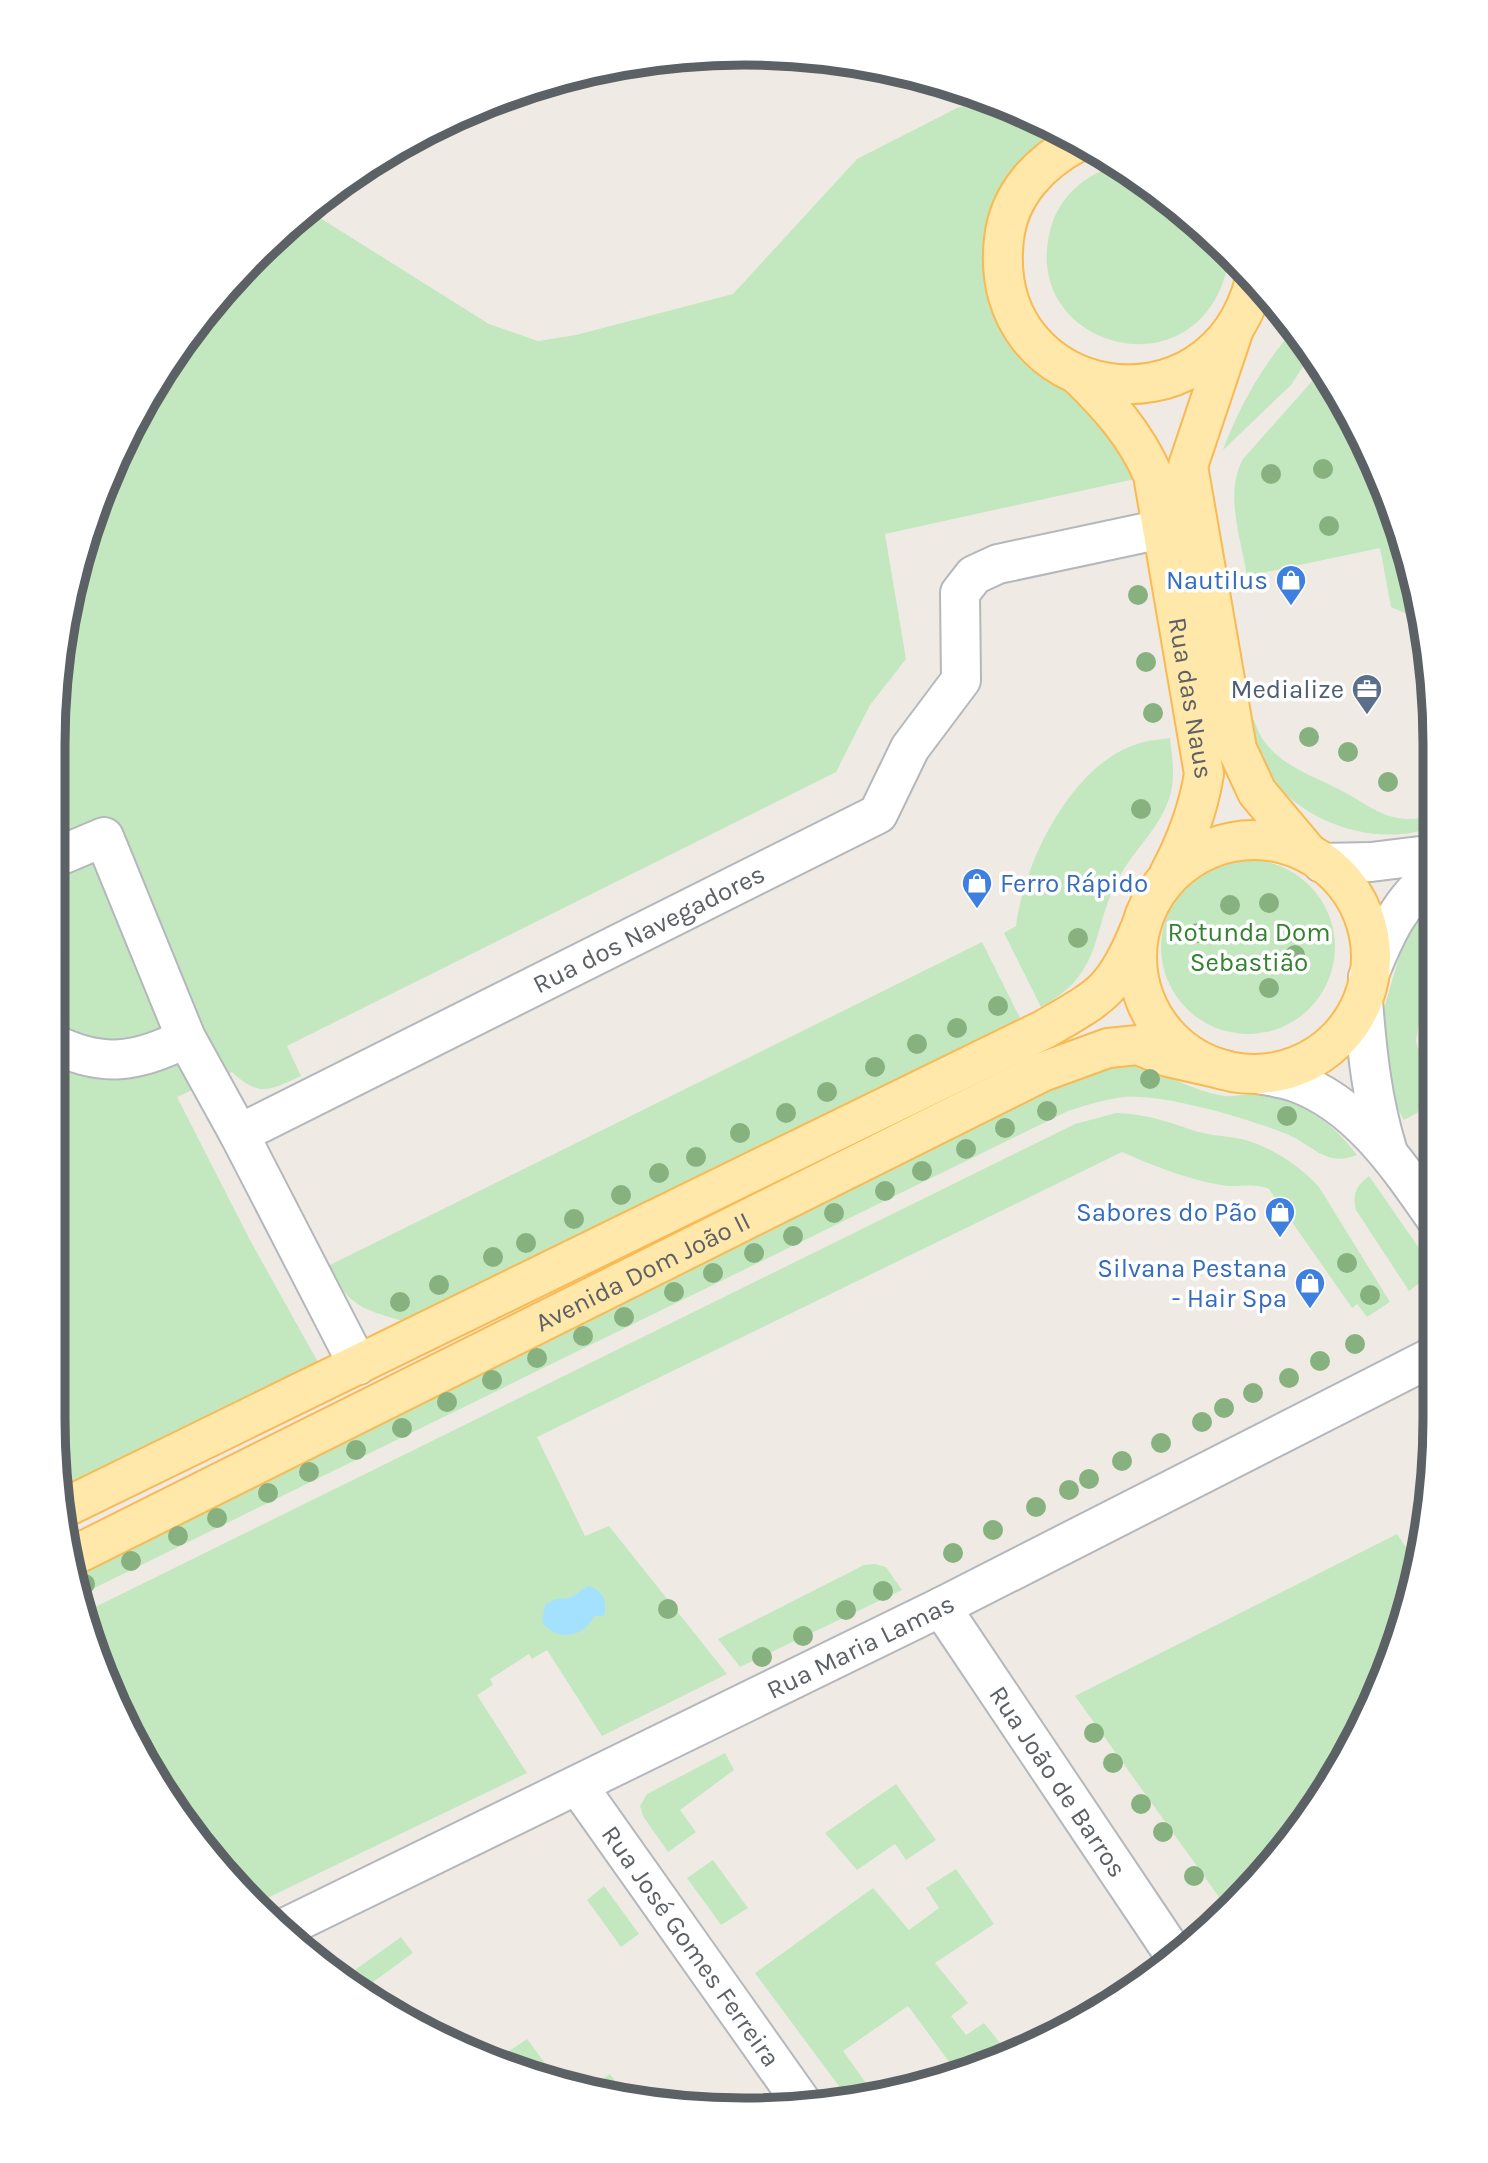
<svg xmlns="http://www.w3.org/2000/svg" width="1488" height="2163" font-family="Karla,sans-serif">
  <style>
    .green { fill: #c3e8bf }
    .water { fill: #a4e1ff }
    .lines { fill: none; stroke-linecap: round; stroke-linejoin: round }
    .minor-casing { stroke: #b4b7bb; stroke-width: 42 }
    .major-casing { stroke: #f9b953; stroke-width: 42 }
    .minor { stroke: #fff; stroke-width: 38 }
    .major { stroke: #ffe8a9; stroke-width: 38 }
    .tree { fill: #88b180 }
    .labels { text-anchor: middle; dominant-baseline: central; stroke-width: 7; stroke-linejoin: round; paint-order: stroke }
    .shop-label { font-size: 26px; fill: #366cbe; stroke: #fff; text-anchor: end }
    .service-label { font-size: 26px; fill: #4e5e75; stroke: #fff; text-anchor: end }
    .street-label { font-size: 26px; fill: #5c6165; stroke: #fff }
    .park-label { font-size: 26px; fill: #33822f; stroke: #fff }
    .rim { fill: none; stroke: #5c6165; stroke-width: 9 }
  </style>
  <rect width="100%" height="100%" fill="#efebe4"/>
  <path class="green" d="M987,99l22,6 69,37 -55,44 -15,114 145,175 -268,59 21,125 -36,46 -34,67 -549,274 14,30c-31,14 -41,22 -69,-4l-55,25 73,143 69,124 -257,130 -10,-75 1,-675 13,-135 23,-88 56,-122 110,-144 54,-44 180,113 49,17 38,-6 157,-41 124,-135 100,-51z
    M1119,164l111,89c-20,147 -211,99 -180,-22 9,-36 35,-56 69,-67z
    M1296,328l16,25 -21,32 -68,65c14,-39 43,-92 73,-122z
    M1322,370l42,68 58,171 1,12 -32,-14 -11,-59 -133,28c-6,-38 -23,-82 -4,-117z
    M1254,720c13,43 55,53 90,72 19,10 33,22 54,26 14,3 24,-1 37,-2v10c-52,22 -127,0 -162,-46 -12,-16 -20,-40 -29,-59z
    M1170,738c2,18 5,36 1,54 -8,33 -34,54 -50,82 -31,52 -14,98 -80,133l-37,-74 12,-7c8,-64 55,-161 121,-182 10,-4 22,-4 33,-6z
    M1161 947a87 87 0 1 1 174 0a87 87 0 1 1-174 0Z
    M1435,892v35l-19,114 10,34 -1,13 -2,15 -6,10 -13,7 -21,-38 -1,-67 26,-88z
    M982,942l38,76 -617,303c-42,-12 -54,-15 -75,-55z
    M1145,1066c25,11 54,27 81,30 9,1 18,-2 27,-2 43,4 78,26 104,61 -33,13 -45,-12 -73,-22 -38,-15 -119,-39 -159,-36 -20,2 -38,8 -57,14l-992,486 -3,-25 1003,-496 32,-9z
    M1116,1113c28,1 47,7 73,16 16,6 36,7 53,10 28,7 58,27 77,48l71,115 -23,15 -10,-13 -5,4 -83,-119c-14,-7 -32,-1 -48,-4 -35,-6 -67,-19 -99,-33l-585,285 48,99 24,-10 118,148 -125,62 -55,-86 -15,9 -3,-5 -39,25 3,6 -16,10 50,78 -270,130 -88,-100 -64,-119 -24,-70 994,-490z
    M1369,1176l66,95 -26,20 -53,-81c-4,-16 0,-24 13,-34z
    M1397,1534l22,32 -36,118 -64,119 -90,108 -154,-215z
    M875,1564l11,3 16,23 -162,77 -22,-28 146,-74z
    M725,1753l9,17 -54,40 16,22 -28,20 -25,-36 -3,-10 7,-12z
    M896,1784l40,56 -30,20 -11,-16 -38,26 -32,-37z
    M713,1860l35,48 -27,17 -34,-47z
    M956,1869l38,55 -59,39 33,40 -17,13 15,19 18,-12 24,30 -52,18 -48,-65 -65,45 34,47 -27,3 -95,-128 118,-85 36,42 30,-22 -13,-20z
    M604,1886l35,48 -18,13 -34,-47z
    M401,1937l12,16 -55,40 -17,-13z
    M527,2039l29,39 -63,-16z
    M610,2074l17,23 -36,-9z"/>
  <path class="water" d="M588,1586c15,3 20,16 16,30h-10c-10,23 -39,25 -52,6l3,-17 11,-6 14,-1z"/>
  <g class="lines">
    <g class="minor-casing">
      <g id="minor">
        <path d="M52,859l52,-22 82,201 53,96"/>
        <path d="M1322,863l49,-1 65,-8"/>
        <path d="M1368,977c16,-40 32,-78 68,-104"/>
        <path d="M1363,1001c4,51 9,99 24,148"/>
        <path d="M52,1043c50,25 85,20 134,-5"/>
        <path d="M1258,1074c12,2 25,4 37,8 64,23 104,84 141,137"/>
        <path id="s1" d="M358,1365l-119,-231 639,-320 32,-66 51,-68 -1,-87 14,-18 24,-11 164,-35"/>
        <path id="s2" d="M941,1607l234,349"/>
        <path id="s3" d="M578,1786l227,321"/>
        <path id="s4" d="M280,1930l661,-323 495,-252"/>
      </g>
    </g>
    <g class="major-casing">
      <g id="major">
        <path d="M1078,142c-38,20 -69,52 -74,97 -19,165 209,204 251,41"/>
        <path d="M1233,332l-45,134 49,283 20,43 52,62"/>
        <path id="s5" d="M1078,375c31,30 57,59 75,100l51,299c-6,37 -18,68 -35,100"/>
        <circle cx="1254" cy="957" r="117"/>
        <path d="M64,1508l981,-479c55,-32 69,-37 94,-98"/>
        <path id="s6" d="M71,1557l971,-485 66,-24 30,-3 30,12 57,13"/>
      </g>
    </g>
    <use href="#minor" class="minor"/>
    <use href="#major" class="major"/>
  </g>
  <g class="tree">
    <circle cx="1323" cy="469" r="10"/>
    <circle cx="1271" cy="474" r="10"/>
    <circle cx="1329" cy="526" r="10"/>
    <circle cx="1138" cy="595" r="10"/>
    <circle cx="1146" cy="662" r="10"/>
    <circle cx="1153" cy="713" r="10"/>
    <circle cx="1309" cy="737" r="10"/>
    <circle cx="1348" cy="752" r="10"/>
    <circle cx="1388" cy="782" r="10"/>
    <circle cx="1141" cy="809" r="10"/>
    <circle cx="1269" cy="903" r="10"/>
    <circle cx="1230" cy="905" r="10"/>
    <circle cx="1198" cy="933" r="10"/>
    <circle cx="1078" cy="938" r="10"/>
    <circle cx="1295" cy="955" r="10"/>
    <circle cx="1269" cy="988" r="10"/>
    <circle cx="998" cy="1006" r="10"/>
    <circle cx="957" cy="1028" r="10"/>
    <circle cx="917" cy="1044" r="10"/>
    <circle cx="875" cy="1067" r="10"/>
    <circle cx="1150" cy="1079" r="10"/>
    <circle cx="827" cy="1092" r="10"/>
    <circle cx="1047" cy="1111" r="10"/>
    <circle cx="786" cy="1113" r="10"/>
    <circle cx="1287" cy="1116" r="10"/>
    <circle cx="1005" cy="1128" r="10"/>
    <circle cx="740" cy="1133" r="10"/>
    <circle cx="966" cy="1149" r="10"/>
    <circle cx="696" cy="1157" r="10"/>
    <circle cx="922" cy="1171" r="10"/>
    <circle cx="659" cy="1173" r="10"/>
    <circle cx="885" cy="1191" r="10"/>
    <circle cx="621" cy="1195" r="10"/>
    <circle cx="834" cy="1213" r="10"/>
    <circle cx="574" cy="1219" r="10"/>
    <circle cx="793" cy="1236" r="10"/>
    <circle cx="526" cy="1243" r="10"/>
    <circle cx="754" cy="1253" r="10"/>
    <circle cx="493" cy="1257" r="10"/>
    <circle cx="1347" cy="1263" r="10"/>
    <circle cx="713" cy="1273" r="10"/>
    <circle cx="439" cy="1285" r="10"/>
    <circle cx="674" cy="1292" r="10"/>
    <circle cx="1370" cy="1295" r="10"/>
    <circle cx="400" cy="1302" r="10"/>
    <circle cx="624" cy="1317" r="10"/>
    <circle cx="583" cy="1336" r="10"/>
    <circle cx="1355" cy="1344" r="10"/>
    <circle cx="537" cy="1358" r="10"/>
    <circle cx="1320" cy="1361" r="10"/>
    <circle cx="1289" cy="1378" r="10"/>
    <circle cx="492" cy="1380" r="10"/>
    <circle cx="1253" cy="1393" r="10"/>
    <circle cx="447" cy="1402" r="10"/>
    <circle cx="1224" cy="1408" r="10"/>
    <circle cx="1202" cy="1422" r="10"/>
    <circle cx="402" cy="1428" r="10"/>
    <circle cx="1161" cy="1443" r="10"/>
    <circle cx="356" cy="1450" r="10"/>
    <circle cx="1122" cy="1461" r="10"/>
    <circle cx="309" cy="1472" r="10"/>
    <circle cx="1089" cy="1479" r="10"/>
    <circle cx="1069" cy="1490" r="10"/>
    <circle cx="268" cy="1493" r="10"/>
    <circle cx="1036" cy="1507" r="10"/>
    <circle cx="217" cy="1518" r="10"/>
    <circle cx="993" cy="1530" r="10"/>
    <circle cx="178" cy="1536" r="10"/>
    <circle cx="953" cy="1553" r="10"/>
    <circle cx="131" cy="1561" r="10"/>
    <circle cx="85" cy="1584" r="10"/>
    <circle cx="883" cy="1591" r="10"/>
    <circle cx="668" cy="1609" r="10"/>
    <circle cx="846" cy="1610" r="10"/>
    <circle cx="803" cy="1636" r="10"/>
    <circle cx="762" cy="1657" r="10"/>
    <circle cx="1094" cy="1733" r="10"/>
    <circle cx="1113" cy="1763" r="10"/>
    <circle cx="1141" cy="1804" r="10"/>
    <circle cx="1163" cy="1832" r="10"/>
    <circle cx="1194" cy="1876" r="10"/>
  </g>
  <defs>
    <g id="shop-pin" transform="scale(1.575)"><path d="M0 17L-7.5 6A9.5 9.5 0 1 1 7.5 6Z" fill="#3f7fe0" stroke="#fff"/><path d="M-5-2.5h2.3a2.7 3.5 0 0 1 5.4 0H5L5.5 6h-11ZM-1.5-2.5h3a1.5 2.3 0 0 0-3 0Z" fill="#fff"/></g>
    <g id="office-pin" transform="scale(1.575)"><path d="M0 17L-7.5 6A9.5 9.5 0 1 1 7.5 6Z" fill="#5c6f8a" stroke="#fff"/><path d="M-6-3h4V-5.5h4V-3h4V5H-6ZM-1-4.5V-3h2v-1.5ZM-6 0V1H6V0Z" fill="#fff"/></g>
  </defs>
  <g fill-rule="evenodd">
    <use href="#shop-pin" x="1291" y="580"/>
    <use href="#office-pin" x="1367" y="689"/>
    <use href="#shop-pin" x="977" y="883"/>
    <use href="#shop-pin" x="1280" y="1212"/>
    <use href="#shop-pin" x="1310" y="1283"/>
  </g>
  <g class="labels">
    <g class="shop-label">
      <text x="1268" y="580">Nautilus</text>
      <text x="1000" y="883" text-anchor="start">Ferro Rápido</text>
      <text x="1257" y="1212">Sabores do Pão</text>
      <text x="1287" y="1268">Silvana Pestana<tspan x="1287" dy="30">- Hair Spa</tspan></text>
    </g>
    <g class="service-label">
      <text x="1344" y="689">Medialize</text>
    </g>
    <g class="street-label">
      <text stroke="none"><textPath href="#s5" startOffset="352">Rua das Naus</textPath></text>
      <text stroke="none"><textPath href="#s1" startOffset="718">Rua dos Navegadores</textPath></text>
      <text stroke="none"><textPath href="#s6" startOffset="639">Avenida Dom João II</textPath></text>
      <text stroke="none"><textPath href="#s4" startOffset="646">Rua Maria Lamas</textPath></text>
      <text stroke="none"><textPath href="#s2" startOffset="210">Rua João de Barros</textPath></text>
      <text stroke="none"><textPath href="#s3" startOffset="196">Rua José Gomes Ferreira</textPath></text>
    </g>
    <g class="park-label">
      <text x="1249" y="932">Rotunda Dom<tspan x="1249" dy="30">Sebastião</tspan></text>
    </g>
  </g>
  <path d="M0 0H1488V2163H0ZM744 65H744A679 679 0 0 1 1423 744V1419A679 679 0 0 1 744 2098H744A679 679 0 0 1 65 1419V744A679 679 0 0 1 744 65Z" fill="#fff" fill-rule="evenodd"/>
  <path class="rim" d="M744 65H744A679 679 0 0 1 1423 744V1419A679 679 0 0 1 744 2098H744A679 679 0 0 1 65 1419V744A679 679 0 0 1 744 65Z"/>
</svg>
